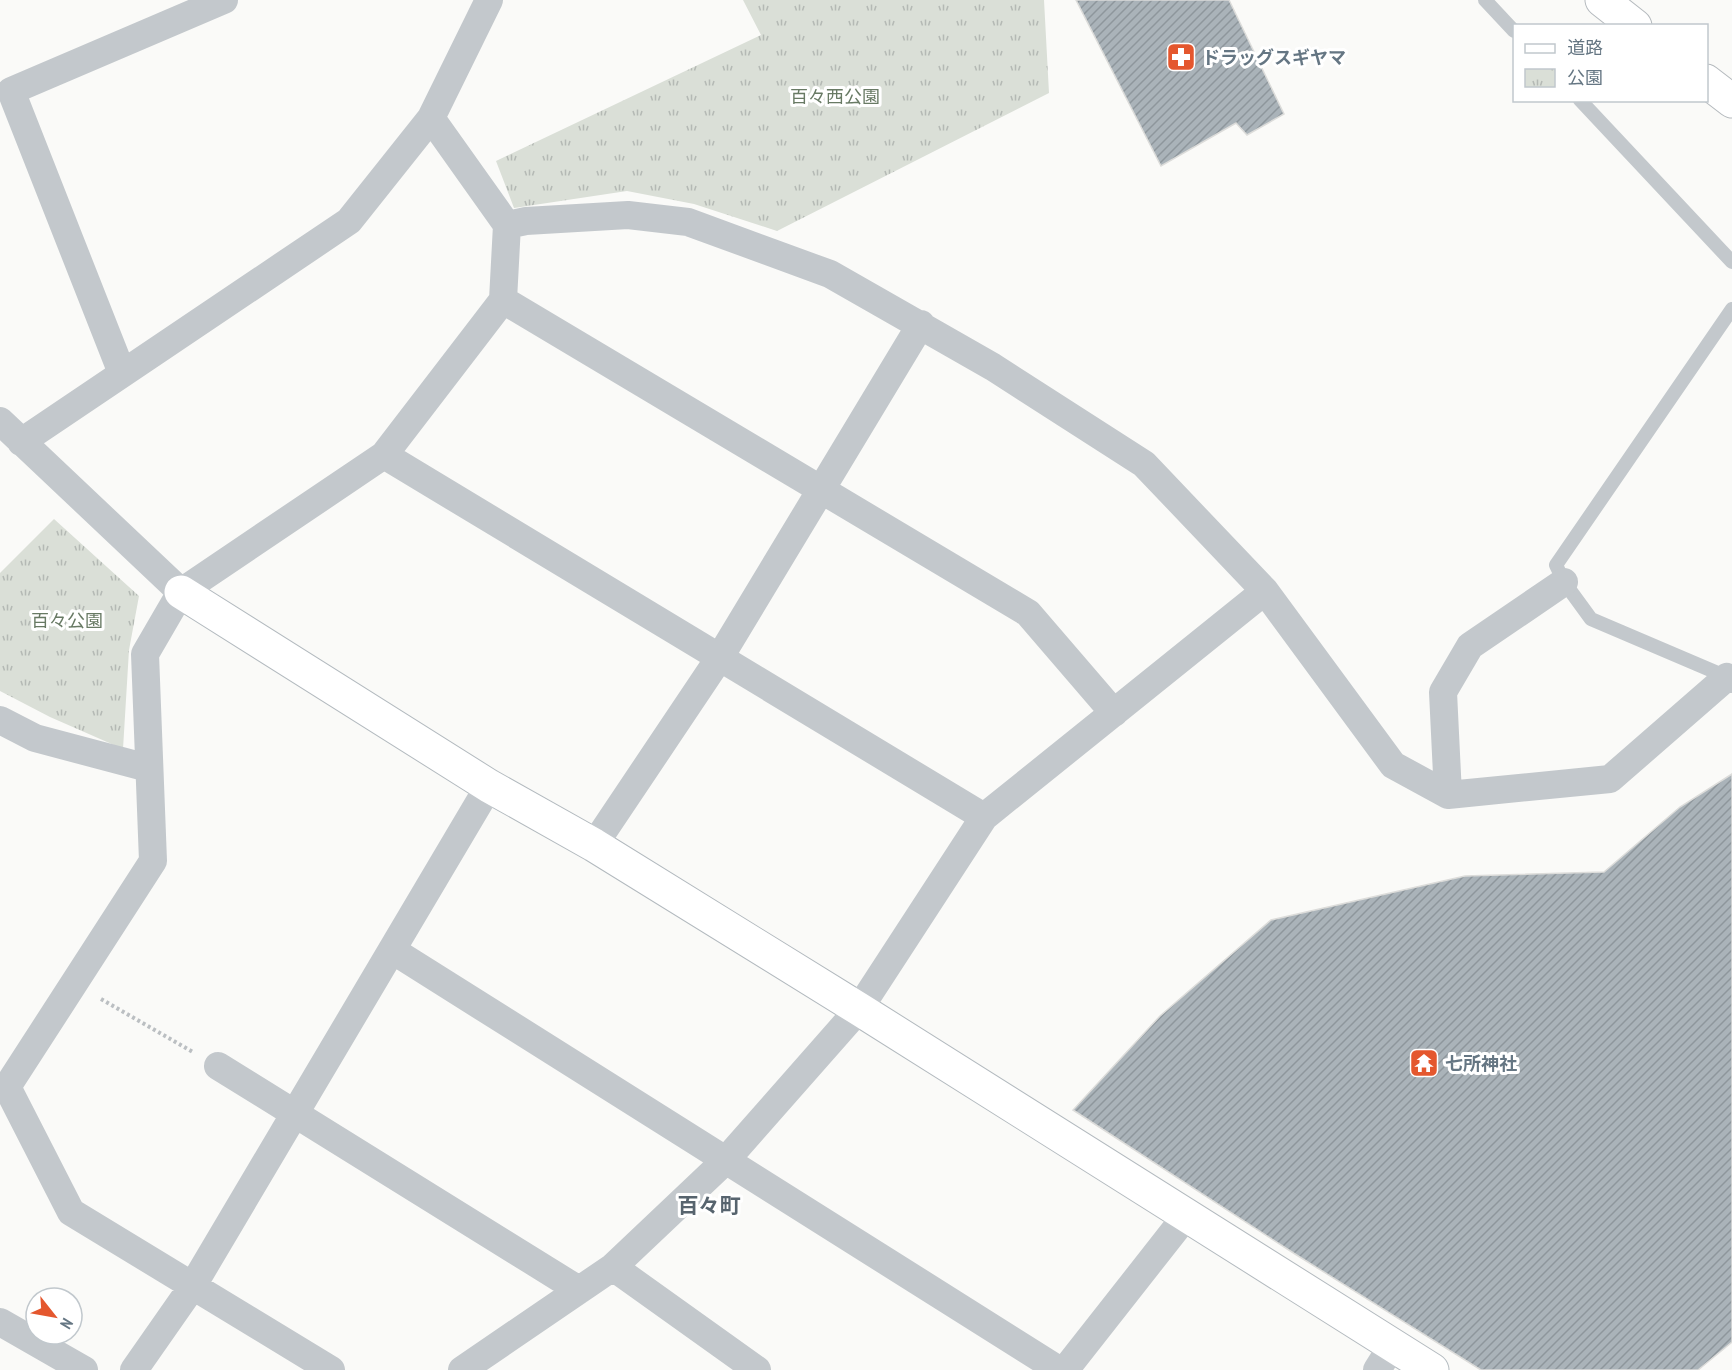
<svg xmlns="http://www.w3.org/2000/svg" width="1732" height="1370" font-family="'PT Sans Narrow','Noto Sans JP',sans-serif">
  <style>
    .park { fill: url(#park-tufts) }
    .building { fill: url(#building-hatch); stroke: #dcdcda; stroke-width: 1.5 }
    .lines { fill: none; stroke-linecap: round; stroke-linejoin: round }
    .secondary-casing { stroke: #b3babf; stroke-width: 35 }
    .primary-casing { stroke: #b5babe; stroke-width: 35 }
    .path { stroke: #bbbfc2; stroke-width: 4; stroke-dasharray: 3 3; stroke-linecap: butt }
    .lane { stroke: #c3c8cc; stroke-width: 14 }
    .street { stroke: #c3c8cc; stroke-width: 28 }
    .secondary { stroke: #fff; stroke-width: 33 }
    .primary { stroke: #fff; stroke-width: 33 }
    .labels { text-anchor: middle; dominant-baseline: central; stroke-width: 6; stroke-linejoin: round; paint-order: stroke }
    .poi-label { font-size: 18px; font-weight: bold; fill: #657683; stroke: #fff; text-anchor: start }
    .park-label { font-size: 18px; fill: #687a64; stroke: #fff }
    .quarter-label { font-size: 21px; font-weight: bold; fill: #57646e; stroke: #fff }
  </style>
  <defs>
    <pattern id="park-tufts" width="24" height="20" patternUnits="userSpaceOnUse" patternTransform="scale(1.5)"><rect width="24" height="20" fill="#dadfd7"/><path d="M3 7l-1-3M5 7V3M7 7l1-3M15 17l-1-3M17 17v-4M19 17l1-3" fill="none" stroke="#b4b9b4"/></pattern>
    <pattern id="building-hatch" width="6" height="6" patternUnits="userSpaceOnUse" patternTransform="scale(1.5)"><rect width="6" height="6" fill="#aab3b9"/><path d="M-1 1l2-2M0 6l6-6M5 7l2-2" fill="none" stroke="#8e969c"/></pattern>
  </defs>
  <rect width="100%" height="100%" fill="#fafaf8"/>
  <path class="park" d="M743,0h301l5,93 -272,138 -83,-27 -67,-13 -113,17 -18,-47 265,-126z
    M54,519l85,77 -10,54 -6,99 -73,-32 -50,-26v-118z"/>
  <path class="building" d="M1076,0h153l55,114 -37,21 -11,-12 -75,43z
    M1732,774v568l-34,28h-217l-186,-116 -222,-144 87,-94 111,-96 194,-44 139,-4 76,-65z"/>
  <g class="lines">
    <g class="secondary-casing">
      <path id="secondary" d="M181,592l308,194 105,59 265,164 573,361"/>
    </g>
    <g class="primary-casing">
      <path id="primary" d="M1602,0l33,26
        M1706,81l26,20"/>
    </g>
    <path class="path" d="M101,999l92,53"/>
    <path class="lane" d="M1485,0l29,31
      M1580,100l152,162
      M1727,677l-136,-58 -27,-37 -8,-17 176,-256"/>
    <path class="street" d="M507,225l19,-4 102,-6 60,7 142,52 163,93 151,97 121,127 128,174 55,30 162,-16 117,-102 5,2
      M503,300l525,313 86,100
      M122,373l-111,-282 213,-91
      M0,421l181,171
      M21,442l328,-221 82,-103 58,-118
      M384,455l600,362
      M0,720l35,18 113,30
      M1448,795l-5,-103 27,-46 94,-64
      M594,845l126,-188 201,-333
      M392,950l667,420
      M218,1066l361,224
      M613,1267l144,103
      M0,1322l84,48
      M134,1370l58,-83 297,-501
      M331,1370l-260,-158 -64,-125 146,-226 -8,-207 36,-62 203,-137 119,-155 4,-75 -76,-107
      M462,1370l151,-103 113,-107 133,-151 125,-192 281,-226
      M1065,1370l121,-154
      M1377,1370l15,-24"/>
    <use href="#secondary" class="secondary"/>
    <use href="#primary" class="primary"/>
  </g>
  <defs>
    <g id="pharmacy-square" transform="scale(1.5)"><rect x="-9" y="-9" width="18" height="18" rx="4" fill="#e4572e" stroke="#fff"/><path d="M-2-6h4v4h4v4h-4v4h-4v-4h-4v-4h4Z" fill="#fff"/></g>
    <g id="temple-square" transform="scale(1.5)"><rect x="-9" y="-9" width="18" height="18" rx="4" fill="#e4572e" stroke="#fff"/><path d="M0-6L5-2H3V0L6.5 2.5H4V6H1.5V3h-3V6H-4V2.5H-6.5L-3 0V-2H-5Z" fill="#fff"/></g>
  </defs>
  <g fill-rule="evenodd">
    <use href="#pharmacy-square" x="1181" y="57"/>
    <use href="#temple-square" x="1424" y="1063"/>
  </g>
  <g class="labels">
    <g class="poi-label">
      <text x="1202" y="57">ドラッグスギヤマ</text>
      <text x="1445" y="1063">七所神社</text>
    </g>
    <g class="park-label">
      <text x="835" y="96">百々西公園</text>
      <text x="67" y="620">百々公園</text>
    </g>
    <g class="quarter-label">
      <text x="709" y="1205">百々町</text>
    </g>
  </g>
  <rect x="1513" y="24" width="195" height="78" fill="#ffffff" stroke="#c1c8cd" stroke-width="1.5"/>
  <rect x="1525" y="44" width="30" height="9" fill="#ffffff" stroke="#c1c8cd" stroke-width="1.5"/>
  <text x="1567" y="54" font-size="18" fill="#657683">道路</text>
  <rect x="1525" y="69" width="30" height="18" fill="url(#park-tufts)" stroke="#c1c8cd" stroke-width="1.5"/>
  <text x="1567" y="84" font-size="18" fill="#657683">公園</text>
  <g transform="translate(54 1316) rotate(121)"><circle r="28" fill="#ffffff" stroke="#c1c8cd" stroke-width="1.5"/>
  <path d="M0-4.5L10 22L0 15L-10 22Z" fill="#e4572e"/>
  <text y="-9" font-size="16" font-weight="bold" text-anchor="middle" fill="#657683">N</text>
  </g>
</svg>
